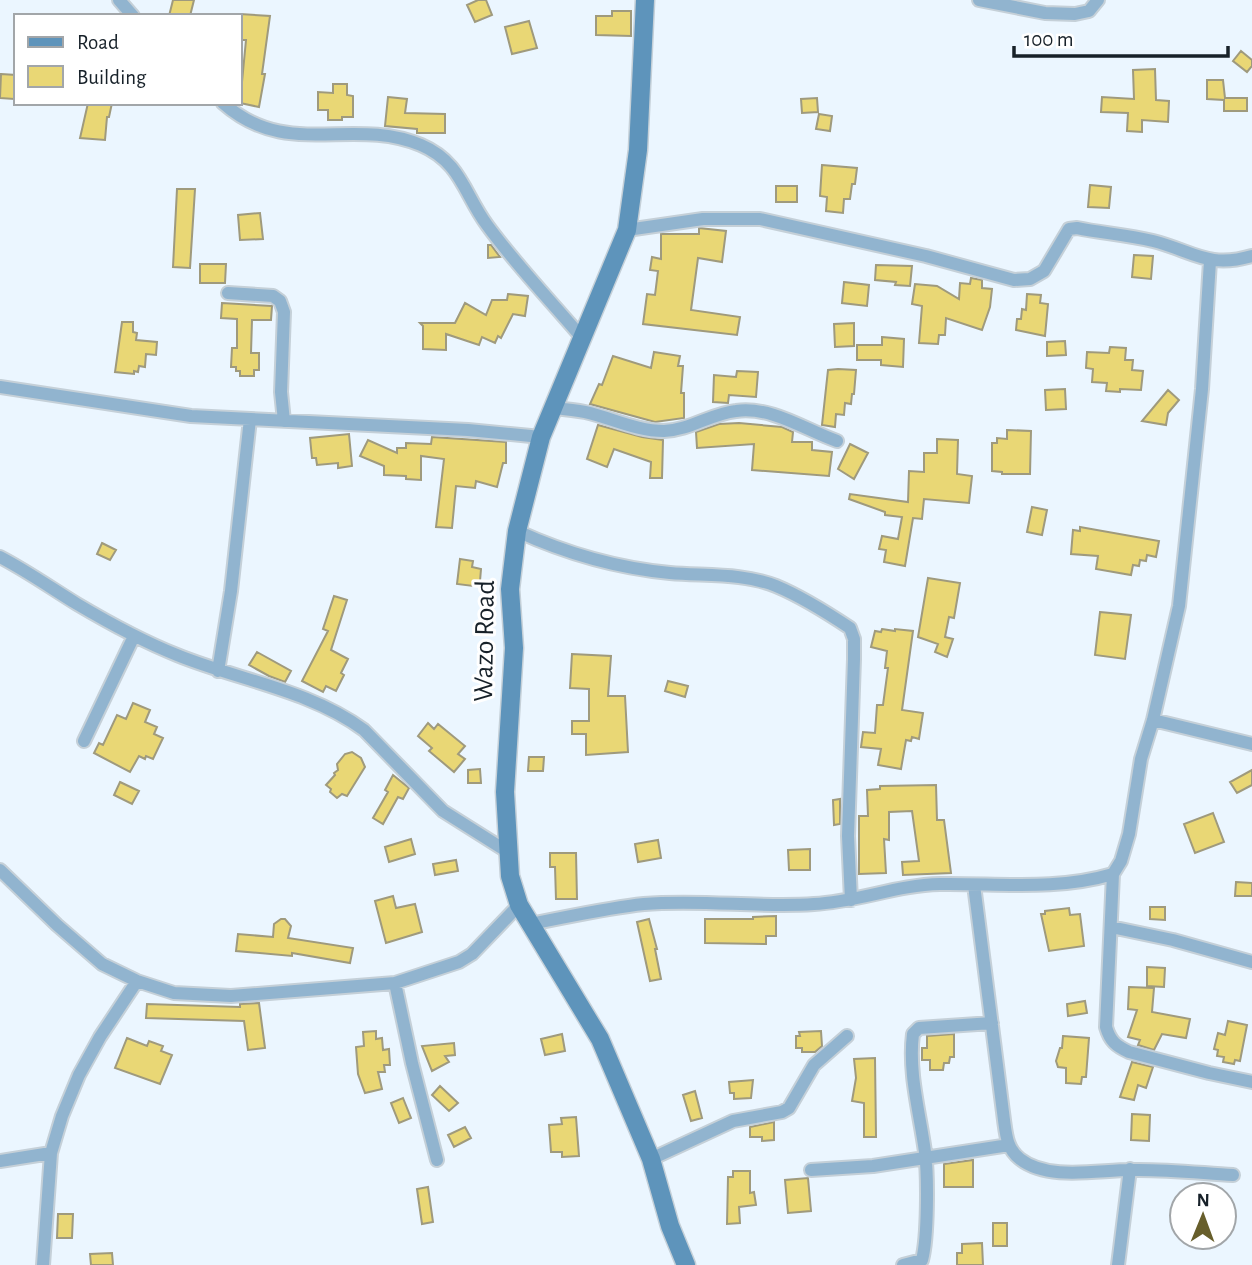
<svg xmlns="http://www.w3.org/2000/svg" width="1252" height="1265" font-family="'Alegreya Sans',sans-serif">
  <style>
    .building { fill: #e9d775; stroke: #9f9a7d; stroke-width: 2 }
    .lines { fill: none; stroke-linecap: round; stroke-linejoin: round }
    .minor-casing { stroke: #c5d0d8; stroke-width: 16 }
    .secondary-casing { stroke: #c5d0d8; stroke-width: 21 }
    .minor { stroke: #91b4cf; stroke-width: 12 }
    .secondary { stroke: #5e94bb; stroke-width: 18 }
    .labels { text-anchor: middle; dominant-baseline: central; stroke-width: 6; stroke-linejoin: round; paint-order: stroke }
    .street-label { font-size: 28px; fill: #172129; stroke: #fff }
  </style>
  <rect width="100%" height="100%" fill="#ebf6ff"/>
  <path class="building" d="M173,0h21l-4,16h-21z
    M478,0h8l6,15 -17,7 -8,-17z
    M612,11h19v25l-35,-1v-19h16z
    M240,14l30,2 -8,58h3l-6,33 -19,-4 6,-63h-6z
    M529,21l8,27 -25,6 -7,-27z
    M1241,51l11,9v6l-5,6 -14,-11z
    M1155,69l1,31 13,1 -1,21 -26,-2v12l-15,-1 1,-18 -27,-1 1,-15 32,2 -1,-29z
    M1,74l15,1 -2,24 -14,-1z
    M1207,80h16l2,18h22v13h-23v-11l-17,-1z
    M333,84h14v11l6,1v21h-11v3h-14v-10h-10v-18l15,1z
    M388,97l19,2 -2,14 40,1v19h-28v-4l-32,-3z
    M817,98l1,14 -16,1 -1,-14z
    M88,103h24l-3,14h-2l-2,23 -25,-2z
    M819,114l13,2 -2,15 -14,-2z
    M822,165l35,3 -2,16h-3l-2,15h-6l-1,14 -17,-2 1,-14 -7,-1z
    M1090,185l21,2 -2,21 -21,-1z
    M776,186h21v16h-21z
    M177,189h18l-5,79 -17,-1z
    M260,213l3,26 -23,1 -2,-25z
    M699,228l27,3 -4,31 -24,-4 -7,52 49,7 -3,18 -94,-11 4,-30 8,1 3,-24 -8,-1 2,-13 9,2v-25h38z
    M488,245h3l9,12 -12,1z
    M1134,255l19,1 -2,23 -19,-2z
    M200,264h26l-1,19h-25z
    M876,265l36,1 -2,20 -15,-1 1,-3 -21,-2z
    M971,278l11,2v8l10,1 -2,18 -8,23 -36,-12 -1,17h-6l-1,9 -19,-1 3,-37 -10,-2 3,-20 22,2 22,13 1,-16 10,1z
    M844,282l25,3 -2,21 -25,-3z
    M508,294l20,2 -3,20 -12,-2 -12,24 -3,-2 -3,7 -13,-6 -3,8 -33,-11v16l-23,-1v-23l-3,-3h35l10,-20 21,12 6,-15h15z
    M1027,294l14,1 -1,8 8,1 -3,32 -29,-6 1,-11h4l1,-10 4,1z
    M222,303l50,3 -1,14h-19l-1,33h8v17h-5v6h-14v-5h-4v-4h-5l1,-19h5v-29l-16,-1z
    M122,322h11v10l4,1 -1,7 21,2 -1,13 -10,-1 -1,13 -6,-1 -1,6 -4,-1v3l-19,-2z
    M854,323v23l-19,1 -1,-23z
    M882,337l22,2 -1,28 -22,-2v-5h-24v-15h25z
    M1065,341l1,14 -19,1v-14z
    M1110,347l16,1 -1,12h8l-1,10 11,1 -2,19 -21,-1v3l-14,-1 1,-8 -15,-1 1,-13 -7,-1 1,-16 22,1z
    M654,352l26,4 -2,10h5l-2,27h3v25l-29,4 -65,-18 9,-20 3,1 11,-29 38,12z
    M838,369l18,1 -2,24h-2l-1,10 -6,-1 -1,12 -8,-1 -1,13 -13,-2 6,-55z
    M737,371l21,1 -2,25 -27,-2 -1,8 -15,-1 1,-27 22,2z
    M1065,389l1,20 -20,1 -1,-20z
    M1168,390l11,10 -11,13 -2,12 -24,-4z
    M739,423l43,4 11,5 -1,10h20v8l20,2 -3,24 -77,-6 2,-26 -57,4 -1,-16 23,-8z
    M598,425l44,12 21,3 -1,38h-12l1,-16 -37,-13 -7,18 -20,-8z
    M1007,430l24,1 -1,43h-28v-2l-10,-1v-28h5v-5l10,1z
    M349,434l3,32 -14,2v-5l-21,2 -1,-7h-4l-2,-20z
    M432,437l74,5v21h-3l-6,24 -21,-6 -1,7 -19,-2 -4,42 -16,-1 8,-68 -23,-3v24l-15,-1v-3l-22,-1v-9l-24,-10 8,-16 29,13v-5h9v-5l25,1z
    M937,439l21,1 -1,34 15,2 -3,27 -45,-4 -2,20 -9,-1 -8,48 -21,-4 2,-12 -7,-1 3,-13 16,3 4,-22 -17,-2v-3l-36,-13 1,-5 58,8 1,-31 15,1v-19h13z
    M850,444l18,9 -14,26 -16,-10z
    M1032,507l15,3 -5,25 -15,-3z
    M1080,527l79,14 -3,16 -9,-2 -1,6 -6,-1 -1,6 -6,-1 -2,10 -35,-6 2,-13 -27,-2 2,-24 7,1z
    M102,543l14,7 -6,10 -13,-6z
    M460,559l13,2 -1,6 9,2 -1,12h-6l-1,5 -16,-2z
    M928,578l32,5 -6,35 -5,-1 -4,20 8,2 -6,18 -12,-5 3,-8 -20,-7z
    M334,596l13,4 -16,50 17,9 -7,14 3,2 -8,16 -10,-5 -3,6 -21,-11 26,-50 -5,-2z
    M1100,612l31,3 -6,44 -30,-4z
    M882,629l13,2v-2l18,2 -11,79 21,3 -4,26 -7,-2 -1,4 -5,-1 -5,29 -23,-4 3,-16 -20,-2 2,-15 12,1 2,-28h6l5,-37h-3l2,-17 -16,-4 4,-16 6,1z
    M257,652l34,19 -6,11 -16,-6 -20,-11z
    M572,654l39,2 -3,40h17l3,56 -42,3v-21h-14v-13h17v-32l-19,-1z
    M668,681l20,5 -3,11 -20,-6z
    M133,703l17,7 -5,12 12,5 -3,7 9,4 -10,21 -7,-3 -1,3 -6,-3 -9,16 -36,-19 5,-10 4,2 14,-30 9,4z
    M428,723l6,6 4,-5 27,22 -7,8 7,5 -11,13 -25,-21 3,-3 -14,-12z
    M352,752l9,6 4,9 -18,29 -5,-2 -5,4 -7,-6 1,-3 -5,-4 9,-10 -1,-2 4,-3 -1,-6 8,-10z
    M529,757h15l-1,14h-15z
    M480,769l1,14h-13v-13z
    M1252,770v15l-15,8 -7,-11z
    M393,775l16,13 -6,11 -5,-2 -15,27 -10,-6 15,-26 -3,-2z
    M120,782l19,9 -7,13 -18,-9z
    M936,785l1,35h7l7,53 -48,2 -1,-13 17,-1 -7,-50 -23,1v28l-5,-1 2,34 -27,1v-58h9l-1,-26 13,-1v-3z
    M840,799v25l-6,1 -1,-25z
    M1213,813l11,29 -29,11 -11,-29z
    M411,839l4,15 -26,8 -4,-15z
    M658,840l3,18 -23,4 -3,-18z
    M810,849v21h-21l-1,-20z
    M550,853h26l1,46h-21l-1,-32h-5z
    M456,860l2,11 -23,4 -2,-11z
    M1236,882l16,1v13h-17z
    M393,896l3,12 19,-4 7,28 -36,11 -11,-42z
    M1150,907h15v13l-15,-1z
    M1069,908l1,7 10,-1 4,32 -35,5 -8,-37h4v-3z
    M776,916v20h-10v8l-61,-1v-24h48v-2z
    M281,919h4l6,7 -3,12 65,10 -3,15 -58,-10v3l-56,-5 2,-17 35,3 1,-13z
    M649,919l8,30h-2l6,30 -11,2 -13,-59z
    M1147,967l18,1 -1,19 -17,-1z
    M1129,987l25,1 -2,24 38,7 -4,19 -24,-4 -8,16 -16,-5 2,-5 -12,-3 9,-27 -9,-1z
    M1085,1001l2,12 -19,3 -1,-12z
    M259,1003l6,45 -17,2 -4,-29 -98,-3 1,-14 93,3v-3z
    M1228,1021l19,4 -7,36 -5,-1 -1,4 -11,-2 1,-5 -7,-1 1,-6 -4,-1 4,-16 7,2z
    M376,1031v8l6,-1 1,12 6,-1 1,16h-6l1,7h-7l4,17 -17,4 -7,-19 -2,-27 8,-1 -1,-14z
    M821,1031l1,15 -7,6h-13v-4h-6v-12h4l-1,-4z
    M562,1034l3,17 -20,4 -4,-16z
    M954,1034v23h-4l-1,6h-5l-1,7h-13v-10h-8v-12h5v-12z
    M1063,1036l26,2 -3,39h-4l-1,7 -15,-1v-15l-8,-1 -2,-6 4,-13h2z
    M127,1038l20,8 2,-5 14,5 -2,5 11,4 -12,29 -45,-16z
    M454,1043l1,12 -10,1 4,6 -17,9 -10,-25z
    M875,1058l1,79h-12v-34l-12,-2 4,-23 -2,-19z
    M1132,1062l21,5 -7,21 -8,-3 -4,15 -14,-3z
    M753,1080l-2,18 -17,1v-6h-4l-1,-11z
    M440,1086l18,17 -9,8 -17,-16z
    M695,1091l7,27 -11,3 -8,-26z
    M403,1098l8,20 -12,5 -8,-20z
    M1132,1114l18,1 -1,26 -18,-1z
    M576,1117l3,39 -17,1v-5h-11l-2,-27 13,-1 -1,-6z
    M774,1122v18l-12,1v-4h-12v-10z
    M465,1127l6,11 -17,9 -6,-12z
    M973,1160v27h-29v-23z
    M733,1171h17v22l4,-1 2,13 -17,2 1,16 -13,1 1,-47h5z
    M808,1178l3,33 -23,2 -3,-33z
    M428,1187l5,35 -11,2 -5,-35z
    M58,1214h15l-1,24h-15z
    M993,1223h14v23h-14z
    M982,1243l1,22h-26v-12h5v-9z
    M112,1253l1,12h-22l-1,-11z"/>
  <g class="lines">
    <g class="minor-casing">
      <path id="minor" d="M119,0l14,16
        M979,0l66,13 30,1 14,-3 9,-11
        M223,103c64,57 128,13 198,42 40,17 43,49 66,80 29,40 64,76 96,114
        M627,230l76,-11h57l166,37 88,24 16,-1 14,-8 25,-42 8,-1c25,5 51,7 76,13 40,10 55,28 99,15
        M228,293l45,3 7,5 4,11 -3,80 3,29
        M0,387l191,29 277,14 73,7
        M553,408c11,1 22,2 32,4 27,6 51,19 79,19 26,-1 46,-17 72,-20 36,-5 69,19 101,30
        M517,531c48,22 100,37 153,42 35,3 74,0 106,13 24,10 53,28 74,42l4,11v20l-6,177 3,64
        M0,557c27,14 51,31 77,47 32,19 65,37 100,51 61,25 133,35 187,75l79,81 65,41
        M218,671l13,-80 19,-172
        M1153,720l99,24
        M84,741l50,-105
        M0,870l57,55 45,39 35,17 37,12 57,3 164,-13 64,-21 13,-8 47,-49
        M1113,874l-7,153c4,14 10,19 23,25l80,21 43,9
        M974,885l30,235c2,15 3,29 16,39 28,22 78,11 110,11 34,-1 69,3 103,5
        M530,924c38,-7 76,-16 114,-20 57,-5 114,4 170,0 43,-2 83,-19 126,-20 58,-1 116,7 173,-10l8,-13 8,-27 12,-75 12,-39 26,-114 23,-217 8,-128
        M1111,927l62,13 79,22
        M395,983l17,80 25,97
        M651,1159l82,-38 49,-9 7,-4 25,-43 33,-29
        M0,1161l51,-8
        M811,1170l62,-4 136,-21
        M43,1265l8,-112 11,-37 17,-41 21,-38 37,-56
        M903,1265l19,-5c6,-23 6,-84 3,-108 -5,-38 -17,-79 -12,-118l6,-6 73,-5
        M1118,1265l12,-96"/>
    </g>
    <g class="secondary-casing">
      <path id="secondary" d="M645,0l-7,150 -11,80 -86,207 -24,94 -7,58 4,59 -9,144 5,84 9,29 81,134 51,120 19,67 16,39"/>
    </g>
    <use href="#minor" class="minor"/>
    <use href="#secondary" class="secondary"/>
  </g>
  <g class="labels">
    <g class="street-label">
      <text transform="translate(485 641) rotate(-89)">Wazo Road</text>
    </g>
  </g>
  <rect x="14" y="14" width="228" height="91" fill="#ffffff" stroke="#a2a6a9" stroke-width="2"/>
  <rect x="28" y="37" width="35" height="10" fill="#5e94bb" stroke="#a2a6a9" stroke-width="2"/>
  <text x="77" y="49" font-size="21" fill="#172129">Road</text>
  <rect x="28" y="66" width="35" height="21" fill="#e9d775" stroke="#a2a6a9" stroke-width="2"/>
  <text x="77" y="84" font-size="21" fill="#172129">Building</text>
  <g transform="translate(1203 1216) rotate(1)"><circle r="33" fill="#ffffff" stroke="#a2a6a9" stroke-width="2"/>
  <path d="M0-5L12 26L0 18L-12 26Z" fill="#675e2b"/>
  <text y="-10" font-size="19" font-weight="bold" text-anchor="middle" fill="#172129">N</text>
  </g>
  <path d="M1014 46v10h214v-10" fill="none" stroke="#172129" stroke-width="3.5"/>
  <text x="1024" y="46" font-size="21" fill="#172129" stroke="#ffffff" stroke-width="5" paint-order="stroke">100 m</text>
</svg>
